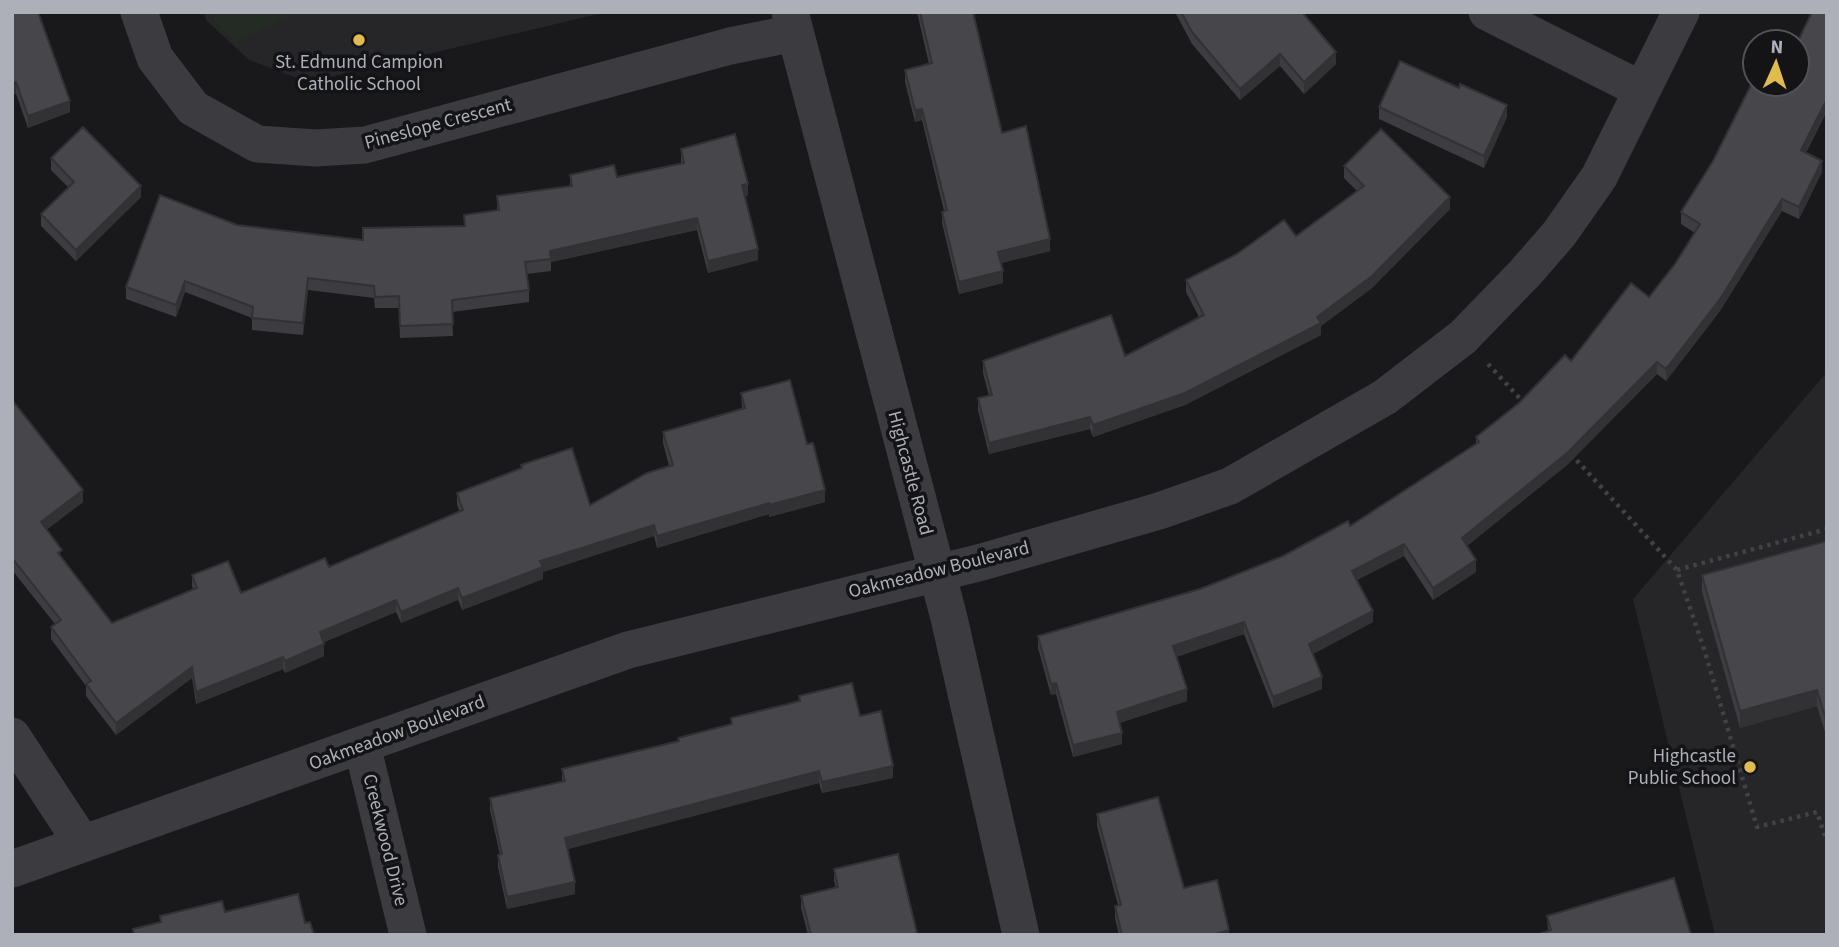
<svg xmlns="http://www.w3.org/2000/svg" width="1839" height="947" font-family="'Source Sans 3',sans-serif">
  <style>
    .built { fill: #262528 }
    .green { fill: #242b25 }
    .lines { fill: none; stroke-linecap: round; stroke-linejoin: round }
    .path { stroke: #414247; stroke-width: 4.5; stroke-dasharray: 3.5 5; stroke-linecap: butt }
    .minor { stroke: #3b3b40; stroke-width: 37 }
    .wall { fill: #3d3c40 }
    .shaded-wall { fill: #323134 }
    .building { fill: #47464b; stroke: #323134; stroke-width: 2 }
    .poi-dot { fill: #e1bb4b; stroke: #141416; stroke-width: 2.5 }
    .labels { text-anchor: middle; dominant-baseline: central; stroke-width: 7; stroke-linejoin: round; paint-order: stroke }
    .poi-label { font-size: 19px; fill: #adb0b9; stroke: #141416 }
    .street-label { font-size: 19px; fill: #adb0b9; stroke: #141416 }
  </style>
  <rect width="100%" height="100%" fill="#19191b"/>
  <path class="built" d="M204,12h403l-299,70 -59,-22 -43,-40z
    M1827,372v563h-112l-82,-336z"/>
  <path class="green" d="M213,12h85l-63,31 -21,-22z"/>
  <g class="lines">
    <path class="path" d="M1488,364l37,40
      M1571,454l106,116 27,79 53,178 60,-15 10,30
      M1677,570l150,-41"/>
    <path class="minor" d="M139,12l16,46 38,50 64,36 59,4 49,-3 365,-99 65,-13
      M790,12l159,606 72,317
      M1487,12l155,78
      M12,736l70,107
      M362,745l46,190
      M12,869l616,-219 354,-88 177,-51 71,-25 155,-89 78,-60 62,-64 34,-39 40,-57 82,-165"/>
  </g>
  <path class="wall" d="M12,12l58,100 -42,16 -12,-34z
    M917,12h56l29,121 48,118 -49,12 2,20 -44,11 -17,-71v-11l2,-1 -22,-91 -7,2 -10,-40v-12l24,-6z
    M1175,12h127l34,52 -32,30 -24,-28 -40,34 -48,-56z
    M1827,12v99l-21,42 16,19 -23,47 -17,-8 -62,100 -54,70 -9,-7 -90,91 -100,81 9,26 -43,28 -29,-44 -47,24 16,42 -60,32 9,35 -49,19 -29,-74 -68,23 11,44 -68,22 3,21 -49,13 -17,-63 -5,1 -13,-47v-12l162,-47 83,-33 67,-30 126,-82v-7l173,-140 26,-33 20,-31 -14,-9v-12l32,-51 38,-76v-10l46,9z
    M1379,107l128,10 -23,51 -105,-49z
    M681,149l67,46 -3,1 13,64 -50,13 -11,-43 -146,32v9l-24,3 2,16v12l-77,10 1,24 -53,2 -1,-30h-24l-1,-10 -66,-8 -5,45 -51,-5v-12l-67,-26 -9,25 -50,-18v-12l111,-62 126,15 101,-14v-11l33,-4v-15l73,-10v-11l47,2 64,-13z
    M51,158l90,39 -65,64 -35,-35v-12l27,-27 -17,-17z
    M1344,166l106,43 -78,79 -51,38v9l-136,70 -92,32 -3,-8 -101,25 -11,-44v-12l11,-2 -6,-23v-12l142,-5 74,-39 -13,-25v-12l110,-44 61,-45 -13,-13z
    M741,393l66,51 18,58 -56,15v-3l-112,34 -3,-12 -111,36v7l-81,31 -4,-10 -57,23 -5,-11 -72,30v14l-39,17 -2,-4 -87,35 -4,-26 -76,57 -30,-39v-10l-35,-47v-12l4,-3 -43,-54v-170l71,102 -37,28 16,27 50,66 81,-34 -1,-3v-11l49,18 88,-26 131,-55 -3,-7v-12l64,-24v-4l69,40 79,-39 -6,-23v-11l79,-23z
    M1827,541v198l-10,-33 -77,22 -38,-136v-17z
    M799,696l61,20 33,62 -71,15 -3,-10 -252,66 8,45 -68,15 -9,-42v-12h2l-10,-45v-12l72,-17v-12l116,-27v-4l53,-13v-7l68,-16z
    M1097,814l87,74 45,47h-110l-4,-17v-12l3,-1 -21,-79z
    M834,869l83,66h-109l-7,-27v-12l35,-8 -2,-7z
    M1547,916l144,19 -143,-4z"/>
  <path class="shaded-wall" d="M1336,52v12l-32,30v-12z
    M1280,54v12l-40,34v-11z
    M16,82v12l-4,1v-12z
    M1827,99v12l-26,51v-12z
    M70,101v11l-42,16v-12z
    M1507,105v12l-23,51v-12z
    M922,109v11l-7,2v-12z
    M1822,161v11l-23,47v-12z
    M748,184v11l-6,2v-12z
    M141,186v11l-65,64v-11z
    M1450,197v12l-78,79 -51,38v9l-136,70 -92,32v-12l224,-108z
    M1782,199v12l-62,100 -54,70v-12z
    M697,218v12l-146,32 -1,-11z
    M1050,239v12l-52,13v-12z
    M758,249v11l-50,13v-12z
    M1003,271v12l-44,11v-12z
    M308,278v12l-5,45v-12z
    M185,281v11l-9,25v-12z
    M1657,362v12l-90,91 -105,85v-12z
    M1090,417v12l-101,25v-11z
    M83,490v12l-42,32v-12z
    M825,490v12l-56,15v-12z
    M769,503v11l-112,34v-12z
    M654,525v11l-111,36v7l-81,31v-12l78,-37z
    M1404,544v12l-52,26v-11z
    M1476,560v12l-43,28v-12z
    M458,588v12l-57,23v-11z
    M396,600v12l-76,32v-12z
    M1373,611v11l-64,34v-12z
    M1244,622v12l-71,24v-12z
    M324,644v12l-39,17v-12z
    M283,657v12l-87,35v-12z
    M192,667v11l-76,57v-12z
    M1322,677v12l-49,19v-11z
    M1056,683v11l-5,1v-11z
    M1187,689v12l-70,23v-12z
    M1817,690v16l-77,22v-17z
    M1122,733v11l-49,13v-12z
    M893,766v12l-71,15v-11z
    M819,771v12l-254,67v-12z
    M575,882v12l-68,15v-12z
    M1229,930v5h-17v-1z"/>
  <path class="building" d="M12,12h26l32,89 -42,15 -12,-34 -4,1z
    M920,12h53l29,121 24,-7 24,113 -52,13 5,19 -44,11 -17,-70 5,-2 -25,-101 -7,1 -10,-40 27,-7z
    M1181,12h121l34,40 -32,30 -24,-28 -40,35 -48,-57z
    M1812,12h15v87l-26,51 21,11 -23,46 -17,-8 -62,100 -54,70 -9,-7 -90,91 -105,85 14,22 -43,28 -29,-44 -52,27 21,40 -64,33 13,33 -49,20 -29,-75 -71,24 14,43 -70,23 5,21 -49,12 -17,-62 -5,1 -13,-48 162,-47 83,-33 65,-35 2,5 129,-84 -3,-5 43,-34 46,-48 6,6 60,-78 18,14 26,-33 25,-40 -19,-12 32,-51 42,-84 -4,-2 4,-9v18h42v-41z
    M1769,38l9,4h-11z
    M1400,61l59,27 1,-4 47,21 -23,51 -105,-49z
    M83,127l58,59 -65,64 -35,-36 33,-32 -23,-24z
    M1381,129l69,68 -78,79 -55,41 4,6 -136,70 -92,32 -3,-8 -101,26 -11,-45 14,-3 -9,-34 128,-46 14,41 79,-41 -18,-35 51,-26 47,-34 12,16 68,-50 -20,-20z
    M735,134l13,50 -6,1 16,64 -50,12 -11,-43 -147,33 1,8 -26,3 4,28 -77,10 1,24 -53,2 -1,-30 -24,1 -1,-11 -66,-8 -5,45 -51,-5 1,-11 -68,-26 -9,24 -50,-18 34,-92 77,30 126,15v-12l102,-2 -1,-11 35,-5 -2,-14 75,-10 -2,-11 44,-10 3,12 67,-14 -3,-14z
    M790,380l17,64 6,-1 12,47 -56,15v-2l-112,33 -3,-11 -114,36 3,6 -81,31 -4,-10 -57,24 -5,-12 -76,32 4,12 -39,17 -2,-4 -87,35 -4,-25 -76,56 -30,-39 5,-3 -40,-54 10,-7 -49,-62v-158l71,90 -42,32 21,28 -4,3 54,70 85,-35 -5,-13 36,-14 13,32 84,-35 4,9 134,-57 -6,-17 65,-25 -1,-3 51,-17 18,57 57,-32 26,-8 -10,-33 82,-24 -4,-15z
    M1827,541v182l-10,-33 -77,21 -38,-136z
    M852,683l8,33 21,-5 12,55 -71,16 -3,-11 -254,67 10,44 -68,15 -9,-42 4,-1 -12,-56 75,-17 -3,-12 117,-28 -1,-3 54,-14 -1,-6 69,-17 -1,-5z
    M1158,797l26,91 33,-8 12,50 -17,5h-90l-7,-29 6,-1 -24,-91z
    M898,854l19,79 -6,2h-100l-10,-39 37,-9 -4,-18z
    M1674,878l17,57h-155l15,-5 -4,-14z
    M298,894l7,29 5,-1 4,13h-183l3,-1 -1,-5 28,-7 -1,-6 62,-15 3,11z"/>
  <g class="poi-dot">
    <circle cx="359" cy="40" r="7"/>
    <circle cx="1750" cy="767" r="7"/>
  </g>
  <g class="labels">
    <g class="poi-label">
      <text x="359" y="62">St. Edmund Campion<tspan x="359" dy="22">Catholic School</tspan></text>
      <text x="1736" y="756" text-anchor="end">Highcastle<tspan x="1736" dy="22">Public School</tspan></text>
    </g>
    <g class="street-label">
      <text transform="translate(438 124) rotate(-15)">Pineslope Crescent</text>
      <text transform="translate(910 473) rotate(75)">Highcastle Road</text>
      <text transform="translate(939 570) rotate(-14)">Oakmeadow Boulevard</text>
      <text transform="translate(397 733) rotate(-20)">Oakmeadow Boulevard</text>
      <text transform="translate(385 840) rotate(76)">Creekwood Drive</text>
    </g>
  </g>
  <rect width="1839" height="947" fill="none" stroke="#adb0b9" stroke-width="28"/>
  <g transform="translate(1776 63) rotate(3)"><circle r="33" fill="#141416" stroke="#515257" stroke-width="2"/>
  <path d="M0-5L12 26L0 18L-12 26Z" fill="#e1bb4b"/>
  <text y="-10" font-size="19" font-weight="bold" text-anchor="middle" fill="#adb0b9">N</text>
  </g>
</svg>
